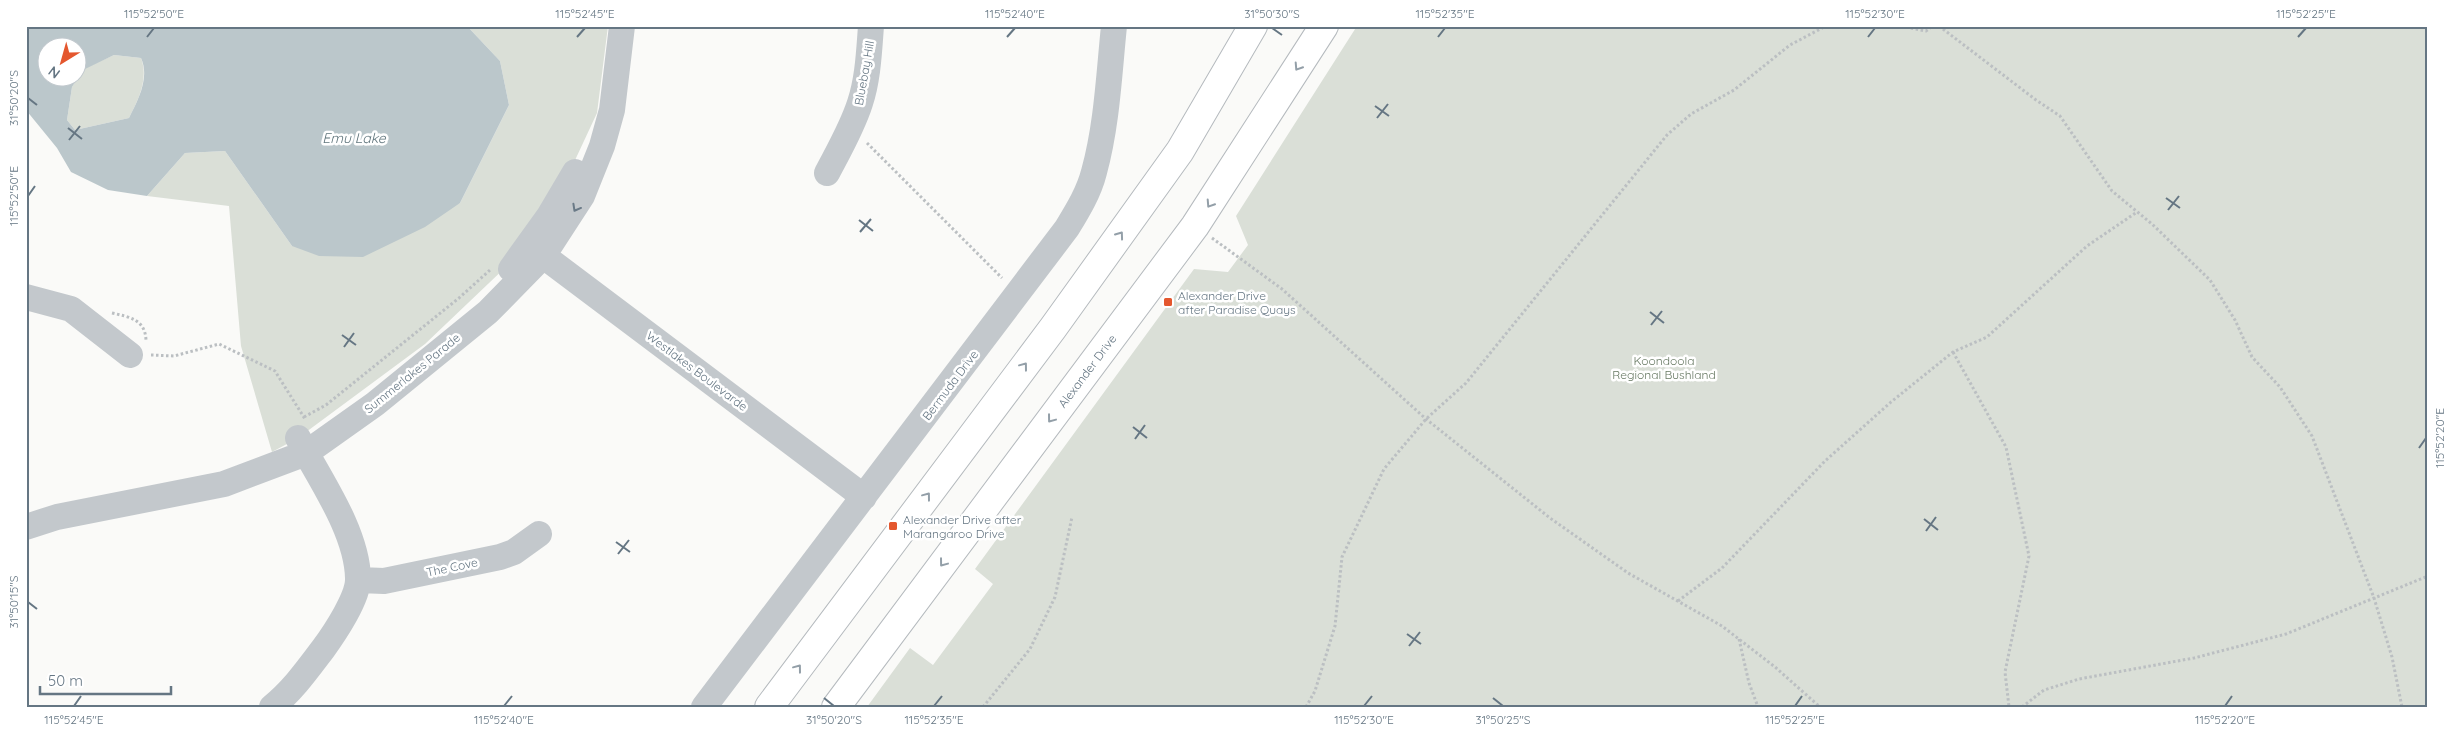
<svg xmlns="http://www.w3.org/2000/svg" width="2454" height="733" font-family="Quicksand,sans-serif">
  <style>
    .green { fill: #dadfd7 }
    .water { fill: #bbc7cb; fill-rule: evenodd }
    .lines { fill: none; stroke-linecap: round; stroke-linejoin: round }
    .major-casing { stroke: #b5babe; stroke-width: 30 }
    .path { stroke: #bbbfc2; stroke-width: 3; stroke-dasharray: 2.5 2.5; stroke-linecap: butt }
    .minor { stroke: #c3c8cc; stroke-width: 26 }
    .major { stroke: #fff; stroke-width: 28 }
    .oneway { stroke: #939fa8 }
    .oneway2 { stroke: #6a7a87 }
    .ticks { fill: none; stroke: #657683; stroke-width: 2 }
    .poi-dot { fill: #e4572e; stroke: #fff; stroke-width: 2 }
    .labels { text-anchor: middle; dominant-baseline: central; stroke-width: 5; stroke-linejoin: round; paint-order: stroke }
    .street-label { font-size: 12px; fill: #657683; stroke: #fff }
    .poi-label { font-size: 12px; fill: #657683; stroke: #fff; text-anchor: start }
    .park-label { font-size: 12px; fill: #687a64; stroke: #fff }
    .water-label { font-size: 14px; font-style: italic; fill: #60757c; stroke: #fff }
    .neatline { fill: none; stroke: #657683; stroke-width: 2 }
    .ticks-label { font-size: 12px; text-anchor: middle; fill: #657683 }
  </style>
  <rect width="100%" height="100%" fill="#fafaf8"/>
  <path class="green" d="M467,26h141l-11,87 -48,103 -20,29 -104,99 -127,94 -26,14 -31,-106 -12,-140 -82,-10 38,-43 40,-2 67,95 168,-43 49,-98 -9,-44z
    M1357,26h1071v681h-1561l43,-59 23,17 60,-81 -18,-15 219,-300 34,3 20,-27 -12,-29z
    M114,55l27,3c8,21 -3,42 -12,60l-54,12 -8,-10 5,-33 11,-18z"/>
  <path class="water" d="M26,26h441l33,35 9,44 -49,98 -35,24 -62,30 -44,-1 -27,-10 -67,-95 -40,2 -38,43 -39,-6 -37,-18 -14,-24 -31,-38zM48,48h30v30h-30zM114,55l27,3c9,20 -3,42 -12,60l-54,12 -8,-10 5,-33 11,-17z"/>
  <g class="lines">
    <g class="major-casing">
      <path id="major" d="M769,707l284,-379 127,-177 73,-125
        M836,707l359,-481 129,-200"/>
    </g>
    <path class="path" d="M1901,26l25,5 7,-5
      M1939,26l97,74 24,16 52,75 40,33 58,56 25,40 17,37 28,30 32,49 62,162 18,59 10,50
      M867,143l135,135
      M1212,238l70,51 144,130 124,99 78,55 94,53 53,41 45,40
      M112,313c17,4 33,6 34,27
      M1953,352l53,95 23,109 -24,116 4,35
      M151,355l23,1 45,-12 56,27 30,48
      M304,417l22,-12 133,-107 31,-28
      M1678,601l44,-33 103,-107 66,-59 62,-50 34,-15 100,-91 50,-34
      M1739,639l10,44 9,24
      M983,707l47,-58 25,-52 17,-80
      M1306,707l9,-16 20,-65 7,-69 42,-88 42,-50 40,-36 201,-248 24,-21 43,-24 56,-45 36,-19
      M2022,707l22,-17 35,-11 115,-21 92,-24 142,-58"/>
    <path class="minor" d="M827,173c12,-23 25,-45 33,-70 8,-24 9,-51 11,-77
      M529,245l335,252
      M511,269l38,-53 26,-44
      M26,297l45,12 59,46
      M26,527l31,-10 167,-33 82,-31 69,-49 113,-92 55,-56 39,-60 20,-50 10,-36 10,-84
      M359,580l25,1 116,-24 14,-5 25,-18
      M272,707c21,-17 35,-37 51,-58 11,-15 36,-52 35,-71 -1,-47 -39,-100 -60,-140
      M704,707l363,-479c11,-18 22,-36 27,-56 13,-47 15,-98 20,-146"/>
    <use href="#major" class="major"/>
  </g>
  <defs><path id="oneway-chevron" d="M-2-3.5L2.5 0L-2 3.5" fill="none" stroke-width="1.6" stroke-linecap="round" stroke-linejoin="round" transform="scale(1.25)"/></defs>
  <g class="oneway">
    <use href="#oneway-chevron" transform="translate(1298 67) rotate(123)"/>
    <use href="#oneway-chevron" transform="translate(1210 204) rotate(123)"/>
    <use href="#oneway-chevron" transform="translate(1120 235) rotate(-54)"/>
    <use href="#oneway-chevron" transform="translate(1024 366) rotate(-53)"/>
    <use href="#oneway-chevron" transform="translate(1051 419) rotate(127)"/>
    <use href="#oneway-chevron" transform="translate(927 496) rotate(-53)"/>
    <use href="#oneway-chevron" transform="translate(943 563) rotate(127)"/>
    <use href="#oneway-chevron" transform="translate(798 668) rotate(-53)"/>
  </g>
  <use class="oneway2" href="#oneway-chevron" transform="translate(576 208) rotate(119)"/>
  <path class="ticks" d="M1272,28l10,7M147,37l7,-9M577,37l8,-9M1007,37l8,-9M1438,37l7,-9M1868,37l7,-9M2298,37l8,-9M28,98l9,7M1375,106l14,10M1377,118l11,-14M68,128l14,11M69,140l11,-14M28,196l7,-10M2166,198l14,10M2168,210l11,-14M859,220l14,11M860,232l11,-13M1650,312l14,11M1651,325l11,-14M342,335l14,10M344,347l10,-14M1133,427l14,11M1135,439l10,-14M2419,448l7,-10M1924,519l14,11M1926,531l10,-14M616,542l14,10M618,554l11,-14M28,602l9,7M1407,634l14,10M1409,646l11,-14M824,698l10,8M1493,698l10,8M74,706l7,-10M504,706l8,-10M934,706l8,-10M1364,706l8,-10M1795,706l7,-10M2225,706l7,-10"/>
  <g class="poi-dot">
    <rect x="1163" y="297" width="10" height="10" rx="2.5"/>
    <rect x="888" y="521" width="10" height="10" rx="2.5"/>
  </g>
  <g class="labels">
    <g class="street-label">
      <text transform="translate(864 73) rotate(-80)">Bluebay Hill</text>
      <text transform="translate(697 371) rotate(37)">Westlakes Boulevarde</text>
      <text transform="translate(1087 371) rotate(-53)">Alexander Drive</text>
      <text transform="translate(412 373) rotate(-39)">Summerlakes Parade</text>
      <text transform="translate(950 385) rotate(-53)">Bermuda Drive</text>
      <text transform="translate(452 567) rotate(-12)">The Cove</text>
    </g>
    <g class="poi-label">
      <text x="1178" y="295">Alexander Drive<tspan x="1178" dy="14">after Paradise Quays</tspan></text>
      <text x="903" y="519">Alexander Drive after<tspan x="903" dy="14">Marangaroo Drive</tspan></text>
    </g>
    <g class="park-label">
      <text x="1664" y="360">Koondoola<tspan x="1664" dy="14">Regional Bushland</tspan></text>
    </g>
    <g class="water-label">
      <text x="354" y="138">Emu Lake</text>
    </g>
  </g>
  <rect width="2454" height="733" fill="none" stroke="#ffffff" stroke-width="55"/>
  <g transform="translate(62 62) rotate(217)"><circle r="24" fill="#ffffff" stroke="#c1c8cd"/>
  <path d="M0-4L9 19L0 12L-9 19Z" fill="#e4572e"/>
  <text y="-8" font-size="14" font-weight="bold" text-anchor="middle" fill="#657683">N</text>
  </g>
  <path d="M40 686v8h131v-8" fill="none" stroke="#657683" stroke-width="2.5"/>
  <text x="48" y="686" font-size="15" fill="#657683" stroke="#ffffff" stroke-width="4" paint-order="stroke">50 m</text>
  <rect x="28" y="28" width="2398" height="678" class="neatline"/>
  <g class="ticks-label">
    <text x="154" y="18">115°52'50"E</text>
    <text x="585" y="18">115°52'45"E</text>
    <text x="1015" y="18">115°52'40"E</text>
    <text x="1272" y="18">31°50'30"S</text>
    <text x="1445" y="18">115°52'35"E</text>
    <text x="1875" y="18">115°52'30"E</text>
    <text x="2306" y="18">115°52'25"E</text>
    <text transform="translate(14 98) rotate(-90)" y="4">31°50'20"S</text>
    <text transform="translate(14 196) rotate(-90)" y="4">115°52'50"E</text>
    <text transform="translate(2440 438) rotate(-90)" y="4">115°52'20"E</text>
    <text transform="translate(14 602) rotate(-90)" y="4">31°50'15"S</text>
    <text x="74" y="724">115°52'45"E</text>
    <text x="504" y="724">115°52'40"E</text>
    <text x="834" y="724">31°50'20"S</text>
    <text x="934" y="724">115°52'35"E</text>
    <text x="1364" y="724">115°52'30"E</text>
    <text x="1503" y="724">31°50'25"S</text>
    <text x="1795" y="724">115°52'25"E</text>
    <text x="2225" y="724">115°52'20"E</text>
  </g>
</svg>
